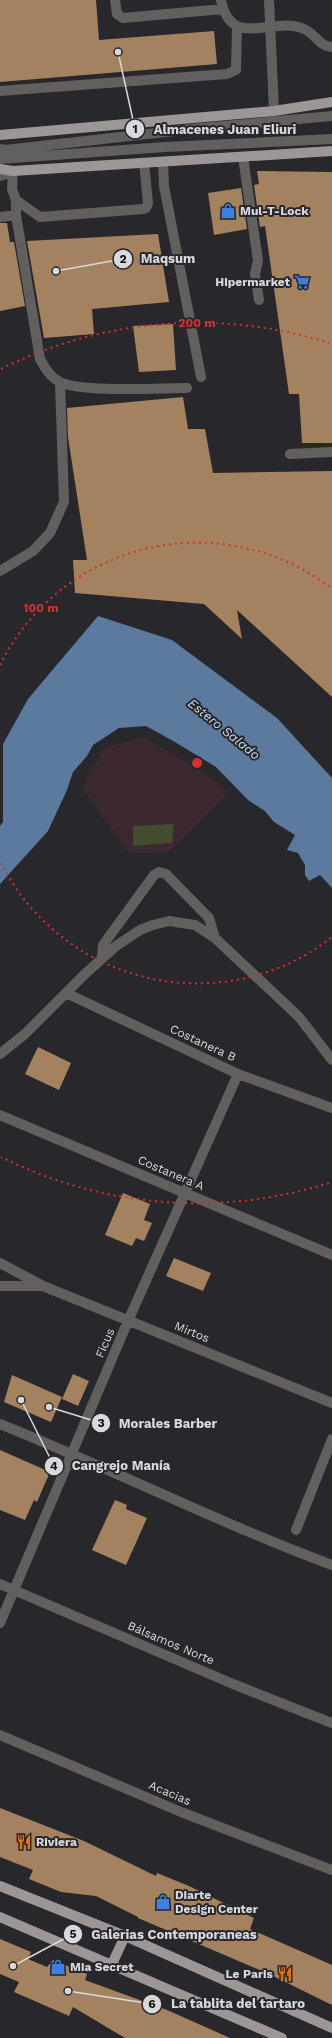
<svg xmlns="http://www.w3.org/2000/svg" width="332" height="2038" font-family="'Work Sans',sans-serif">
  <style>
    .education { fill: #3c292f }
    .green { fill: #414d2d }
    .water { fill: #5c7a9e }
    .building { fill: #a5825f }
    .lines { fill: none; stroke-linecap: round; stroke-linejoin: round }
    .minor { stroke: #625f5f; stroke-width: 10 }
    .major { stroke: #9d9697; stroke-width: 10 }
    .ring { fill: none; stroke: #d63131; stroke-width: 2; stroke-dasharray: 2 4 }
    .labels { text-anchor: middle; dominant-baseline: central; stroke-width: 4; stroke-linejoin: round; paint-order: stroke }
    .poi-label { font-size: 12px; font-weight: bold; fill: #d9d8dc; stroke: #28272c; text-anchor: start }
    .street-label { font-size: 12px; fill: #d9d8dc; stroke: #28272c }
    .water-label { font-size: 13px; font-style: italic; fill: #caddf4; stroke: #28272c }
    .centre { fill: #d63131; stroke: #28272c; stroke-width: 2 }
    .ring-label { font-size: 12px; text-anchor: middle; font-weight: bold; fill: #d63131; stroke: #28272c; stroke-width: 4; stroke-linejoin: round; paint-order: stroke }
    .leader { fill: none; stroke: #d9d8dc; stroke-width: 1.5 }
    .callout-dot { fill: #d9d8dc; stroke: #28272c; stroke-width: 1.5 }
    .mark-label { font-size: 12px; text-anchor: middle; font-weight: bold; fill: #111 }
    .callout-label { font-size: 13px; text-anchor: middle; font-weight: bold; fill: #d9d8dc; stroke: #28272c; stroke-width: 4; stroke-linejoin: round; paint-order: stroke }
  </style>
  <rect width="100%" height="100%" fill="#28272c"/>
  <path class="education" d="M143,737l64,37 21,19 -59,59 -40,1 -47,-65 22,-40z"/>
  <path class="green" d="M174,824l-2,19 -39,3v-20z"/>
  <path class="water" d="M98,616l74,24 105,78 55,60v110l-12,-13 -11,6 -4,-6v-10l-7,-12 -11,-3 8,-15 -21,-13 -9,-11 -17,-11 -32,-33 -41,-25 -29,-16 -27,2 -26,17 -6,11 -14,16 -6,18 -19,41 -48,53v-58l3,-4v-78l25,-45z"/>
  <path class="building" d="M0,0h96l3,40 115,-9 3,33 -217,18z
    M257,171l75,1v271h-30l-3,-49h-10l-24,-168 -5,1 -6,-42 5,-1z
    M241,188l6,41 -33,6 -6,-42z
    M0,223h7l3,19h4l11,64 -25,5z
    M158,234l11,68 -77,7 2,25 -50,4 -17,-97z
    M173,324l3,46 -37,2 -6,-46z
    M183,397l5,32h17l8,44 119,-2v226l-95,-87 5,29 -38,-35 -129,-11 -2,-33h14l-19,-123 -1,-29z
    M38,1047l33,16 -12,27 -34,-16z
    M123,1193l27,11 -6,16 8,3 -8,18 -8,-3 -4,8 -27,-11z
    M174,1258l37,15 -8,18 -37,-15z
    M73,1374l16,7 -11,25 -16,-7z
    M12,1375l50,22 -11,25 -47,-20z
    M0,1450l50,22 -13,30 -3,-2 -9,20 -25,-10z
    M115,1500l12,5 -1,4 21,9 -21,47 -34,-15z
    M0,1808l84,33 72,35 1,-3 32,13 65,32 -4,11 82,36v40l-63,-31 -131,-56v-1l-42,-21 -35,-4 -32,-13 4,-9 -33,-13z
    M0,1939l31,13 -3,7 19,8 6,-7 34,14 -2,6 82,30 63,28h-105l-52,-31 -4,9 -55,-24 5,-10 -19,-8z"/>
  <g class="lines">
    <path class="minor" d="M115,0l2,14 6,4 100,-9
      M221,0c10,51 53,15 83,29 12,5 14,17 28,18
      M269,0l5,111
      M0,91l227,-17 9,-4 1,-43
      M0,149l5,1 187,-21 140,-13
      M243,157l15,104 -3,13 4,26
      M0,159l165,-12 167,-8
      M163,162l1,24 37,191
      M0,176l13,-5 -1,18 4,11 24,17 103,-8 3,-1 2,-5 -4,-40
      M16,200v15l24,144c5,9 10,18 20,23 24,11 98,6 127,6
      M0,217l16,-2
      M290,454l42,-2
      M0,571l33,-20 17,-18 14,-31 -4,-120
      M102,957l1,-12 51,-70 5,-3 7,2 43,44 6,20
      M66,993l172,81 94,34
      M0,1054l25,-20 61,-61 30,-27 24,-16 13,-5 16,-4 26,4 20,13 84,79 33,43
      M0,1115l332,140
      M0,1263l43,23 289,117
      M0,1286h41
      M0,1424c112,45 219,99 332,141
      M296,1530l36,-91
      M0,1584l233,100 99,39
      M0,1623l128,-302 110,-247
      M0,1735l181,77 151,58"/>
    <path class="major" d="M0,135l274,-24 58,-9
      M0,169l13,2 319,-20
      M0,1886l125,50 207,92
      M0,1917l282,121
      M112,1964l13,-28"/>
  </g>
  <g class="ring">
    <path d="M331 938A220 220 0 0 1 0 861M0 665A220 220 0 0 1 331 588"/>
    <path d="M329 1183A440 440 0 0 1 1 1157M1 369A440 440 0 0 1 329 343"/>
  </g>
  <defs>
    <g id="shop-bare" transform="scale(1.2)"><path d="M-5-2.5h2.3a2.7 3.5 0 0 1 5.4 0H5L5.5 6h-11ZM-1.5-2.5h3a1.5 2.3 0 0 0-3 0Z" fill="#3f7fe0" stroke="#28272c" stroke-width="2.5" paint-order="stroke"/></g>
    <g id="supermarket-bare" transform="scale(1.2)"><path d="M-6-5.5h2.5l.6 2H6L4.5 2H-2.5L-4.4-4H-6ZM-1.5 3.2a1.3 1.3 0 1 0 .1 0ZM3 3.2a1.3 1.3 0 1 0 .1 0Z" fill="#3f7fe0" stroke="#28272c" stroke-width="2.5" paint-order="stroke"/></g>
    <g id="restaurant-bare" transform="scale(1.2)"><path d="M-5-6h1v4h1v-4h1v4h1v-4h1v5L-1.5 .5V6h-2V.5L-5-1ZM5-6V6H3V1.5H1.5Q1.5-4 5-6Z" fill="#e8710a" stroke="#28272c" stroke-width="2.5" paint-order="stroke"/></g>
  </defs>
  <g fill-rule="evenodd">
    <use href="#shop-bare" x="228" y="211"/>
    <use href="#supermarket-bare" x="302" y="282"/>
    <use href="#restaurant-bare" x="24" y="1842"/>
    <use href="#shop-bare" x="163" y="1902"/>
    <use href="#shop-bare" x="58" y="1967"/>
    <use href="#restaurant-bare" x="285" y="1974"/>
  </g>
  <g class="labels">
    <g class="poi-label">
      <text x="240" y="211">Mul-T-Lock</text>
      <text x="290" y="282" text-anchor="end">Hipermarket</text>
      <text x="36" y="1842">Riviera</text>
      <text x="175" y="1895">Diarte<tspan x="175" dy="14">Design Center</tspan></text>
      <text x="70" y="1967">Mia Secret</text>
      <text x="273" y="1974" text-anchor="end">Le Paris</text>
    </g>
    <g class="street-label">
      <text transform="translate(203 1043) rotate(25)">Costanera B</text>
      <text transform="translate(171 1173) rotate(23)">Costanera A</text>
      <text transform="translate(192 1332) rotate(22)">Mirtos</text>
      <text transform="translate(105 1343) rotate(-67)">Ficus</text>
      <text transform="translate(171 1643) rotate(23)">Bálsamos Norte</text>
      <text transform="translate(170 1793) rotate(23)">Acacias</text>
    </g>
    <g class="water-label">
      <text transform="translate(224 729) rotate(39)">Estero Salado</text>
    </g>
  </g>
  <circle cx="197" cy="763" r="6" class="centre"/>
  <g class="ring-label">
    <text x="197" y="327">200 m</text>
    <text x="41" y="612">100 m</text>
  </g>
  <path class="leader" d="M118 52L135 129M56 271L123 259M49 1407L101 1423M21 1400L54 1466M13 1966L73 1934M68 1991L152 2004"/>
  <g class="callout-dot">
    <circle cx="118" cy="52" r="4"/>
    <circle cx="56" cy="271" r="4"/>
    <circle cx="49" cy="1407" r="4"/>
    <circle cx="21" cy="1400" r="4"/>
    <circle cx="13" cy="1966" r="4"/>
    <circle cx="68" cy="1991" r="4"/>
    <circle cx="135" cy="129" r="10"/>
    <circle cx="123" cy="259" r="10"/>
    <circle cx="101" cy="1423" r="10"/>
    <circle cx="54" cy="1466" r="10"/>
    <circle cx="73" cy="1934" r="10"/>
    <circle cx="152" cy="2004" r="10"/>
  </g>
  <g class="mark-label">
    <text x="135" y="133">1</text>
    <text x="123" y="263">2</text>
    <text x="101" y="1427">3</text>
    <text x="54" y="1470">4</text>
    <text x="73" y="1938">5</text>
    <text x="152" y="2008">6</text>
  </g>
  <g class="callout-label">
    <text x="225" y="134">Almacenes Juan Eliuri</text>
    <text x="168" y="263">Maqsum</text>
    <text x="168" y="1428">Morales Barber</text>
    <text x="121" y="1470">Cangrejo Manía</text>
    <text x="174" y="1939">Galerias Contemporaneas</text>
    <text x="238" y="2008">La tablita del tartaro</text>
  </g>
</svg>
